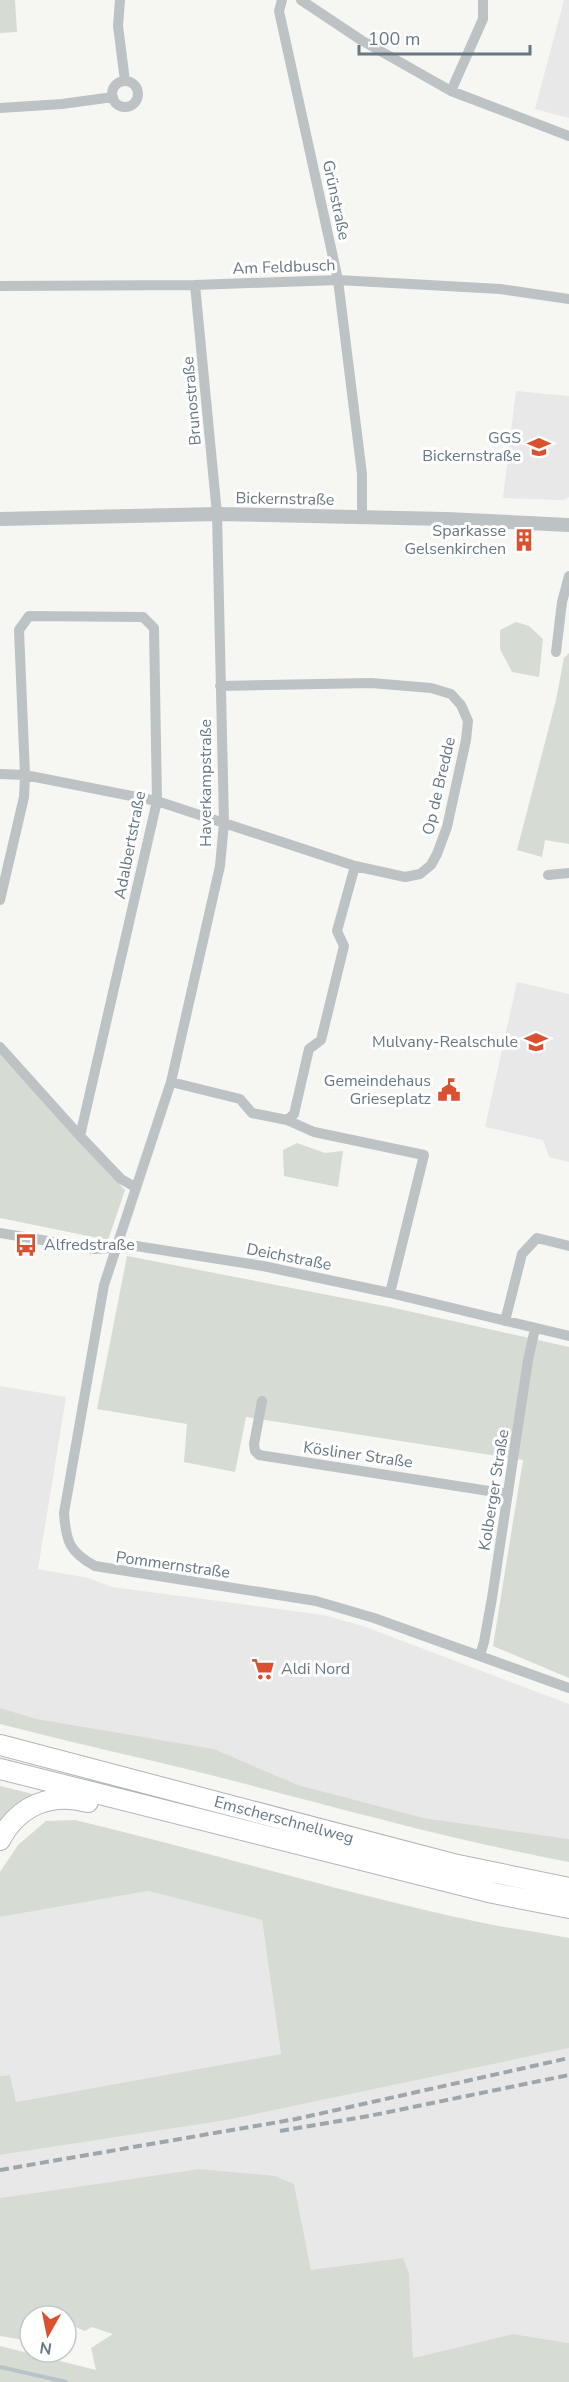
<svg xmlns="http://www.w3.org/2000/svg" width="569" height="2382" font-family="'Nunito Sans',sans-serif">
  <style>
    .built { fill: #e7e8e7 }
    .green { fill: #d6dbd3 }
    .lines { fill: none; stroke-linecap: round; stroke-linejoin: round }
    .stream { stroke: #b7c3c7; stroke-width: 4 }
    .motorway-casing { stroke: #b1b5b8; stroke-width: 22 }
    .minor { stroke: #bdc2c5; stroke-width: 10 }
    .tertiary { stroke: #bdc2c5; stroke-width: 14 }
    .motorway { stroke: #fff; stroke-width: 20 }
    .rail { stroke: #9fa6ab; stroke-width: 4; stroke-dasharray: 9 4.5; stroke-linecap: butt }
    .labels { text-anchor: middle; dominant-baseline: central; stroke-width: 6; stroke-linejoin: round; paint-order: stroke }
    .street-label { font-size: 16px; fill: #677783; stroke: #fff }
    .poi-label { font-size: 16px; fill: #677783; stroke: #fff; text-anchor: end }
  </style>
  <rect width="100%" height="100%" fill="#f6f6f3"/>
  <path class="built" d="M564,0h5v118l-34,-9z
    M516,391l53,5v101l-5,3 -61,-2z
    M517,982l52,12v168l-20,-5 -6,-17 -58,-13z
    M0,1386l66,11 -28,172 50,9 24,9 211,28 40,11 206,78v135l-145,-21 -126,-33 -84,-36 -177,-30 -37,-11z
    M148,1891l114,29 19,134 -265,48 -6,-27 -10,1v-159z
    M569,2048v295l-56,-9 -100,24 -4,-84 -98,-4 -17,-86 -95,-15 -199,29v-43l227,-35z"/>
  <path class="green" d="M0,0h15l2,32 -17,1z
    M516,622l13,4 14,13 -4,38 -27,-5 -12,-23v-19z
    M569,653v191l-24,-4 -3,17 -25,-7 39,-150 8,-42z
    M0,1055l125,135 -17,50 -108,-22z
    M297,1143l28,10 18,-2 -5,36 -54,-11 -1,-26z
    M127,1256l263,51 179,40v331l-76,-32 30,-186 -277,-43 -11,55 -51,-10 3,-38 -90,-15z
    M0,1708l37,11 177,30 84,36 126,33 145,21v23c-122,-23 -241,-57 -362,-88 -69,-17 -138,-32 -207,-50z
    M0,1786l41,10 -41,32z
    M75,1820c134,32 265,72 399,101 32,7 64,11 95,17v110l-342,72 -227,35v-79l10,-1 6,27 265,-48 -19,-134 -114,-29 -148,26v-45l18,-27 28,-24z
    M199,2169l76,7 19,8 17,86 92,-12 6,16 4,84 100,-24 56,9v39h-569v-36l96,24 -5,-22 22,-14 -21,-7 -7,4 -19,-8v-7h-36v25l-30,-5v-138z"/>
  <g class="lines">
    <path class="stream" d="M0,2367l66,15"/>
    <g class="motorway-casing">
      <path id="motorway" d="M0,1745l453,119 116,24
        M0,1769l493,124 76,15
        M0,1840c18,-34 50,-48 88,-38"/>
    </g>
    <path class="minor" d="M120,0l-2,26 7,55
      M282,0l-3,11 59,269 24,194v42
      M301,0l60,40 90,51 118,45
      M112 94a13 13 0 1 1 26 0a13 13 0 1 1-26 0Z
      M451,91l32,-72v-19
      M0,108l62,-4 51,-7
      M195,285l22,229 7,309 -4,43 -49,216 -67,203 -40,228c2,28 5,39 31,53l221,35 58,17 195,70
      M0,286l195,-1 143,-5 162,9 69,10
      M556,652l6,-50 7,-26
      M0,774l25,1 132,26 198,65 50,11 15,-3 11,-9 6,-11 10,-27 19,-87 2,-19 -7,-16 -10,-11 -20,-6 -60,-5 -151,3
      M548,875l21,-2
      M0,900l24,-103 1,-22 -6,-145 10,-14 114,1 11,11 3,173 -77,335
      M0,1047l80,89 41,43 14,8
      M171,1082l69,17 12,14 35,7 27,12 110,23 -34,138
      M287,1120l7,-6 15,-65 12,-9 23,-94 -7,-15 18,-65
      M0,1233l95,16 41,-3 127,20 127,27 179,43
      M505,1321l17,-67 15,-16 32,8
      M262,1401l-8,43 1,7 4,4 249,39
      M480,1655l4,-13 8,-44 36,-238 7,-31"/>
    <path class="tertiary" d="M0,519l217,-5 229,5 123,6"/>
    <use href="#motorway" class="motorway"/>
    <path class="rail" d="M280,2131l89,-15 200,-41
      M0,2170l296,-51 273,-61"/>
  </g>
  <defs>
    <g id="school-bare" transform="scale(1.8)"><path d="M0-5L7-2L0 1L-7-2ZM-4 1L0 2.5L4 1V4Q0 6-4 4Z" fill="#db512f" stroke="#fff" stroke-width="2.5" paint-order="stroke"/></g>
    <g id="building-bare" transform="scale(1.8)"><path d="M-4-6H4V6H1V3H-1V6H-4ZM-2.5-4.3h1.7v1.8h-1.7ZM.8-4.3h1.7v1.8H.8ZM-2.5-1h1.7V.8h-1.7ZM.8-1h1.7V.8H.8Z" fill="#db512f" stroke="#fff" stroke-width="2.5" paint-order="stroke"/></g>
    <g id="civic-bare" transform="scale(1.8)"><path d="M-.6-6.5H3V-4.5H.6V-3L4-1V1h2V6H-6V1h2V-1L-.6-3ZM-1.2 2.5V6h2.4V2.5Z" fill="#db512f" stroke="#fff" stroke-width="2.5" paint-order="stroke"/></g>
    <g id="bus-bare" transform="scale(1.8)"><path d="M-5-6H5V4H4V6H2V4H-2V6H-4V4H-5ZM-3.5-4V0h7V-4ZM-3.5 1.2v1.5H-2V1.2ZM2 1.2v1.5H3.5V1.2Z" fill="#db512f" stroke="#fff" stroke-width="2.5" paint-order="stroke"/></g>
    <g id="supermarket-bare" transform="scale(1.8)"><path d="M-6-5.5h2.5l.6 2H6L4.5 2H-2.5L-4.4-4H-6ZM-1.5 3.2a1.3 1.3 0 1 0 .1 0ZM3 3.2a1.3 1.3 0 1 0 .1 0Z" fill="#db512f" stroke="#fff" stroke-width="2.5" paint-order="stroke"/></g>
  </defs>
  <g fill-rule="evenodd">
    <use href="#school-bare" x="539" y="447"/>
    <use href="#building-bare" x="524" y="540"/>
    <use href="#school-bare" x="536" y="1042"/>
    <use href="#civic-bare" x="449" y="1090"/>
    <use href="#bus-bare" x="26" y="1245"/>
    <use href="#supermarket-bare" x="263" y="1669"/>
  </g>
  <g class="labels">
    <g class="street-label">
      <text transform="translate(336 200) rotate(78)">Grünstraße</text>
      <text transform="translate(284 267) rotate(-2)">Am Feldbusch</text>
      <text transform="translate(192 401) rotate(-95)">Brunostraße</text>
      <text transform="translate(285 499) rotate(1)">Bickernstraße</text>
      <text transform="translate(206 783) rotate(-90)">Haverkampstraße</text>
      <text transform="translate(439 786) rotate(-77)">Op de Bredde</text>
      <text transform="translate(130 845) rotate(-79)">Adalbertstraße</text>
      <text transform="translate(289 1257) rotate(11)">Deichstraße</text>
      <text transform="translate(358 1455) rotate(8)">Kösliner Straße</text>
      <text transform="translate(494 1490) rotate(-81)">Kolberger Straße</text>
      <text transform="translate(173 1565) rotate(8)">Pommernstraße</text>
      <text transform="translate(284 1820) rotate(15)">Emscherschnellweg</text>
    </g>
    <g class="poi-label">
      <text x="521" y="438">GGS<tspan x="521" dy="18">Bickernstraße</tspan></text>
      <text x="506" y="531">Sparkasse<tspan x="506" dy="18">Gelsenkirchen</tspan></text>
      <text x="518" y="1042">Mulvany-Realschule</text>
      <text x="431" y="1081">Gemeindehaus<tspan x="431" dy="18">Grieseplatz</tspan></text>
      <text x="44" y="1245" text-anchor="start">Alfredstraße</text>
      <text x="281" y="1669" text-anchor="start">Aldi Nord</text>
    </g>
  </g>
  <g transform="translate(48 2334) rotate(189)"><circle r="28" fill="#ffffff" stroke="#c2c9cd" stroke-width="1.5"/>
  <path d="M0-4.5L10 22L0 15L-10 22Z" fill="#db512f"/>
  <text y="-9" font-size="16" font-weight="bold" text-anchor="middle" fill="#677783">N</text>
  </g>
  <path d="M359 45v9h171v-9" fill="none" stroke="#677783" stroke-width="3"/>
  <text x="368" y="45" font-size="18" fill="#677783" stroke="#ffffff" stroke-width="4.5" paint-order="stroke">100 m</text>
</svg>
